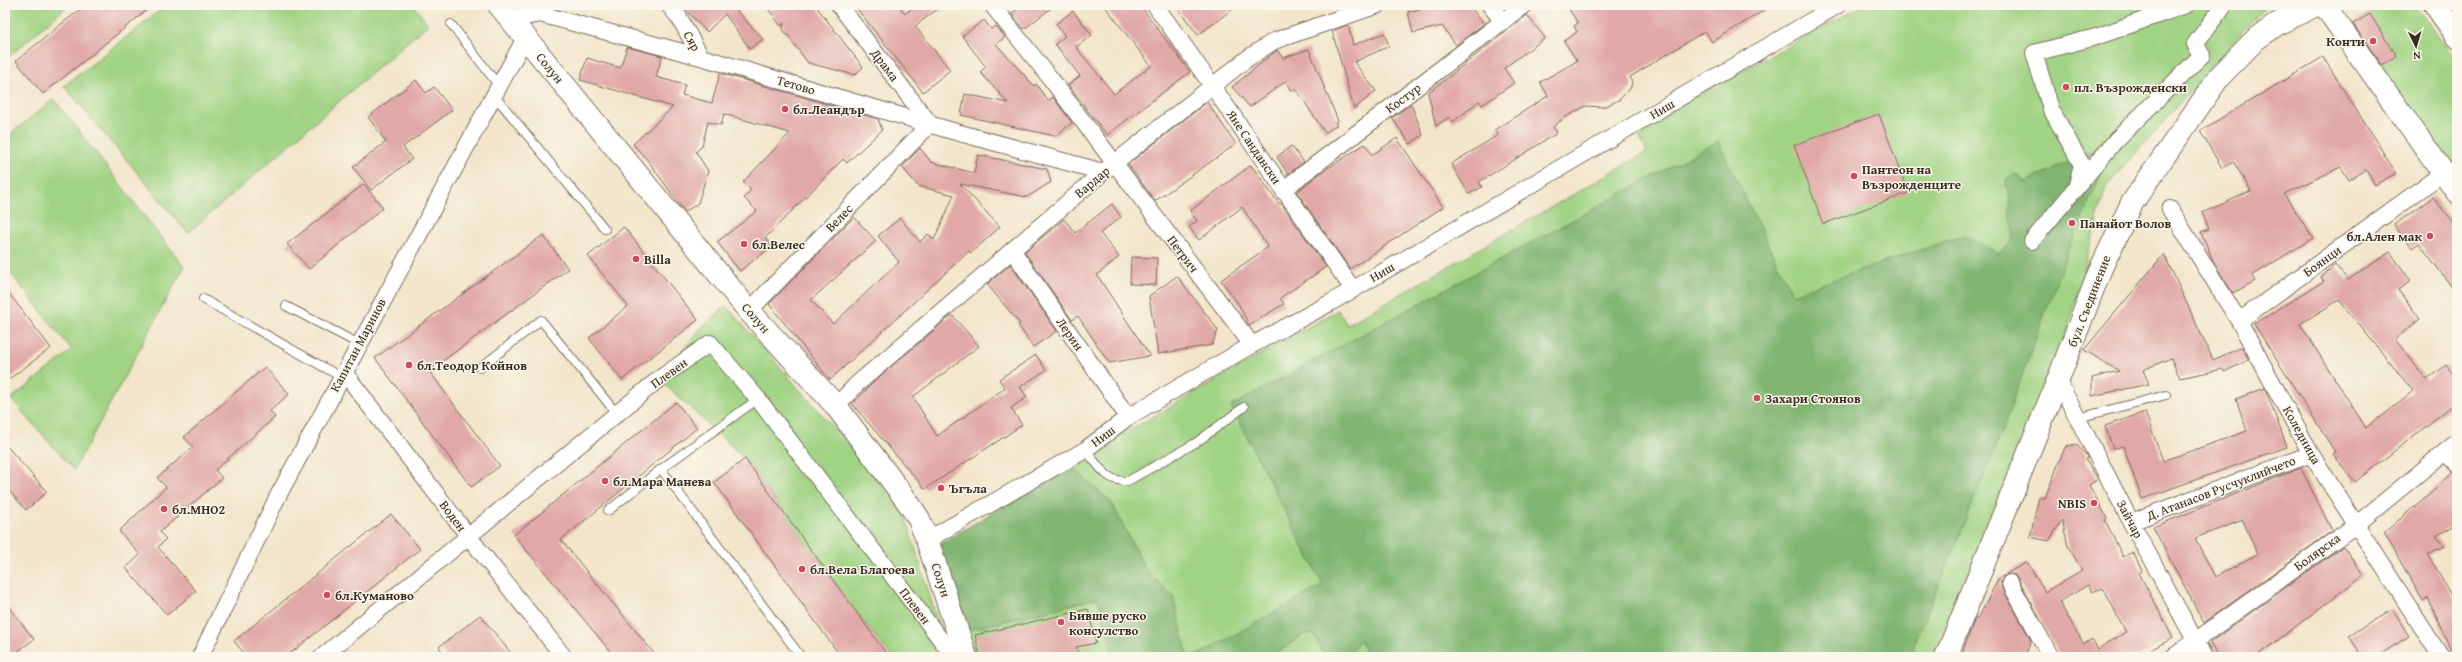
<svg xmlns="http://www.w3.org/2000/svg" width="2462" height="662" font-family="'Gentium Book Plus',serif">
  <style>
    .green { fill: #a0d383; stroke: #6e7e50 }
    .forest { fill: #80b571; stroke: #5e7048 }
    .building { fill: #e0a8a7; fill-rule: evenodd }
    .lines { fill: none; stroke-linecap: round; stroke-linejoin: round }
    .lane-casing { stroke: #7b6b5a; stroke-width: 10 }
    .street-casing { stroke: #7b6b5a; stroke-width: 18 }
    .secondary-casing { stroke: #7b6b5a; stroke-width: 24 }
    .primary-casing { stroke: #7b6b5a; stroke-width: 24 }
    .lane { stroke: #fff; stroke-width: 8 }
    .street { stroke: #fff; stroke-width: 16 }
    .secondary { stroke: #fff; stroke-width: 22 }
    .primary { stroke: #fff; stroke-width: 22 }
    .poi-dot { fill: #d1495b; stroke: #fbf7ec; stroke-width: 1.5 }
    .labels { text-anchor: middle; dominant-baseline: central; stroke-width: 3; stroke-linejoin: round; paint-order: stroke }
    .street-label { font-size: 13px; fill: #3b2a1e; stroke: #fbf7ec }
    .poi-label { font-size: 13px; font-weight: bold; fill: #3b2a1e; stroke: #fbf7ec; text-anchor: start }
  </style>
  <rect width="100%" height="100%" fill="#fbf7ec"/>
  <filter id="ink" filterUnits="userSpaceOnUse"><feTurbulence type="fractalNoise" baseFrequency=".025" numOctaves="2"/><feDisplacementMap in="SourceGraphic" scale="8" xChannelSelector="R" yChannelSelector="G"/><feConvolveMatrix kernelMatrix="1 2 1 2 8 2 1 2 1" color-interpolation-filters="sRGB"/></filter>
  <filter id="wash" filterUnits="userSpaceOnUse"><feTurbulence type="fractalNoise" baseFrequency=".012" numOctaves="4" result="noise"/><feDisplacementMap in="SourceGraphic" scale="16" xChannelSelector="R" yChannelSelector="G"/><feGaussianBlur stdDeviation="0.9" result="paint"/><feColorMatrix in="noise" values="0 0 0 0 0 0 0 0 0 0 0 0 0 0 0 0 0 1.4 0 .05"/><feComposite in="paint" operator="in"/></filter>
  <g filter="url(#wash)">
    <rect width="100%" height="100%" fill="#f2e5ca"/>
    <path class="green" d="M5,5h57l3,3 -60,52z
      M167,5h246l15,19 -240,209 -124,-147z
      M1864,5h170l4,8 21,-8h207l-160,182 -52,193 -119,277h-962l-33,-113 195,-117 203,-117 9,15 300,-173 -12,-23z
      M2388,5h23l10,7 36,49v108l-107,-143 29,-19z
      M54,99l130,168 -110,203 -63,-71 61,-49 -67,-84v-128z
      M726,306l134,152 45,57 33,108 8,34h-54l-38,-47 -109,-151 -86,-80 43,-52z"/>
    <path class="forest" d="M2116,140l-48,110 -68,186 -91,221h-543l-6,-18 -13,18h-22l-11,-23h-10l-33,23h-76l128,-72 -92,-179 487,-265 74,153 172,-59 34,18c21,-13 16,-21 11,-42 5,-12 -4,-21 -3,-32l10,-5 10,8z
      M1071,466l40,36 36,70 26,24 15,61h-74l-16,-59 -133,33 -25,-87z"/>
    <g id="blocks">
      <path class="building" d="M85,5h68l-110,89 -27,-33z
        M681,5h54l-2,2 30,32 -13,10 -25,-35 -18,18z
        M765,5h50l48,62 -8,8 -47,-12 -25,-34 1,-6 -3,3z
        M854,5h44l7,9 11,-9h27l-28,21 35,44 -27,22z
        M1023,5h32l-31,24 -13,-15z
        M1104,5h36l50,67 -83,63 -39,-50 12,-9 -25,-32 10,-8 -9,-12 17,-13 19,24 -16,12 38,47 37,-28z
        M1175,5h63l-40,30z
        M1437,5h32l15,19 -28,21 -14,-19 -29,7 -5,-21z
        M1566,5h207l-61,37 -7,-11 -75,46 2,6 -2,6 -11,11 -16,7 -17,-1 -22,12 -11,9 4,6 -78,49 3,5 -13,7 -18,-30 47,-29 -4,-5 54,-34 -8,-14 37,-21 -13,-20 13,-9 -3,-6 4,-3z
        M2370,14l26,42 -14,9 -29,-41z
        M1527,15l18,23 -41,30 10,15 -32,22 -3,-4 -26,21 -4,-5 -13,9 -8,-33z
        M984,20l7,9 5,-3 9,11 -9,7 38,42 2,-2 12,17 5,-4 19,26 -17,13 -94,-21 4,-21 43,9 -28,-31 6,-5 -24,-31z
        M1348,25l5,20 31,-12 5,13 -35,16 22,29 -22,18 -22,-78z
        M627,47l35,9 -6,21 29,8 -3,10 30,8 8,-30 158,46 4,11 -35,33 -4,-4 -78,79 7,8 -32,25 -23,-29 40,-31 -13,-13 7,-8 -8,-8 47,-49 -66,-19 -3,11 -13,-3 -6,24 -6,6 12,19 -10,32 -13,9 -36,-50 -16,-18 40,-37 -93,-27 7,-22 33,10z
        M1309,49l29,72 -3,2 2,2 -12,8 -29,-44 -4,2 -6,-10 -36,26 -18,-20 45,-37 6,8z
        M2323,57l73,116 -21,12 -9,-15 -17,10 -8,-13 -57,27 29,44 -61,38 3,5 -22,12 -18,-28 -14,-33 8,-3 -7,-16 49,-22 -18,-30 -11,7 -22,-37z
        M416,80l10,13 8,-6 18,23 -49,37 9,12 -41,31 -18,-23 33,-25 -18,-25z
        M1207,102l29,42 -81,57 -27,-37z
        M1411,104l12,31 -13,9 -18,-26z
        M1879,114l29,79 -85,31 -29,-79z
        M1397,138l46,69 -93,62 -53,-77 19,-16 49,-32 7,11z
        M1291,146l13,16 -16,12 -11,-17z
        M920,148l11,14 43,11 4,-18 69,14 4,13 -24,15 -67,-13 40,43 -29,26 -2,-2 -139,129 -61,-76 85,-87 22,24 -65,59 22,24 66,-62 -21,-26 22,-18 20,24 8,-8 6,6 20,-45 -36,-9 -16,-19z
        M1251,165l28,39 2,-1 45,64 -46,31 4,6 -35,21 -10,-20 -18,-25 47,-33 -26,-40 -43,33 -10,-13 8,-6 -7,-10z
        M364,184l19,24 -74,61 -22,-25z
        M2433,197l24,31v66l-38,-51 -7,5 -18,-23z
        M1112,204l9,13 -21,16 19,24 -22,18 53,81 -41,7 -31,-47 -6,4 -47,-68 39,-33 11,14z
        M624,227l74,93 -76,60 -33,-42 39,-32 -40,-50z
        M543,235l25,34 -139,102 71,95 -29,21 -96,-129z
        M2390,252l21,29 -13,9 22,29 -25,20 32,41 19,-15 11,14v23l-102,80 -22,-28 2,-2 -81,-128 70,-43 -3,-4 14,-12 13,15zM2339,300l74,91 -47,37 -66,-104z
        M2164,254l49,106 29,-13 7,13 -25,12 -1,-3 -43,9 -9,-20 -28,12 6,14 -57,12v-18l27,-7 -35,-21z
        M1131,257l26,1 -1,27 -26,-1z
        M1010,264l47,67 -24,16 -15,-22 2,-1 -33,-40z
        M1177,276l41,54 -6,15 -54,9 -9,-58z
        M5,288l46,60 -46,34z
        M952,315l27,31 -66,51 24,39 68,-48 -6,-9 37,-24 10,15 -26,17 7,10 -16,11 11,17 -97,64 -73,-85 29,-29z
        M265,367l24,27 -19,17 5,6 -60,53 7,8 -62,54 6,7 -8,8 38,44 -29,24 -41,-47 14,-13 -21,-24 47,-44 -9,-9 36,-31 -9,-10z
        M2265,388l22,59 -145,52 -19,-53 -10,3 -8,-23 40,-14 18,49 84,-30 -11,-32z
        M676,402l21,26 -136,112 96,117h-42l-101,-122z
        M5,444l42,48 -21,18 -21,-24z
        M2077,445l9,10 2,3 -3,1 13,20 -9,6 18,33 -2,2 18,37 10,-5 9,19 -3,2 34,65 -36,19h-77l-42,-79 -3,-3 -9,-1 21,-12 18,30 37,-22 -14,-24 -6,-26 -13,21 -19,-4 9,-40 6,1 20,-51zM2088,585l4,7 11,-4 23,44 -28,17 -6,-10 -8,5 -25,-42z
        M745,459l144,198h-48l-127,-175z
        M2301,468l31,63 -128,92 -51,-96zM2243,520l14,34 -42,23 -20,-39z
        M2454,472h3v52l-21,12 8,10 -16,8 29,50v53h-3l-26,-59 -5,3 -39,-68z
        M391,514l29,35 -134,108h-39l-13,-16z
        M2343,546l20,29 -107,82h-38l-8,-14 3,-3z
        M2005,575l-4,7 1,6 29,52 -6,17h-64l14,-39 3,1 20,-40z
        M5,603l29,36 -23,18h-6z
        M1088,609l8,34 -20,4 3,10h-99l-5,-22z
        M2392,609l17,27 -33,21h-14l-13,-21z
        M480,615l34,42h-68l-7,-10z"/>
    </g>
  </g>
  <g filter="url(#ink)">
    <use href="#blocks" fill-opacity="0" stroke="#7b6b5a" stroke-width="1"/>
    <g class="lines">
      <g class="lane-casing">
        <path id="lane" d="M451,24l48,62
          M494,95l111,134
          M203,299l138,78
          M286,306l73,38
          M480,368l61,-48 76,94
          M2078,418l88,-23
          M1085,450c15,16 20,32 43,31l69,-39 47,-35
          M661,469l140,188
          M608,511l53,-42 97,-70"/>
      </g>
      <g class="street-casing">
        <path id="street" d="M669,5l11,14 21,38
          M992,5l59,74 201,266
          M1155,5c68,94 131,190 198,284
          M1490,5l13,17
          M510,19l30,-5 161,43 248,73 154,42
          M2077,185l5,-20 -31,-56 -17,-56 62,-16 90,-32
          M1284,192l9,-10 231,-177
          M2170,209l69,112 72,133 130,203
          M2032,241l84,-101 86,-85 -7,-11 29,-39
          M1012,250l116,167
          M749,311l181,-187 -91,-119
          M2239,321l204,-148
          M344,372l125,165 95,120
          M2058,380l73,142 73,135
          M836,406l21,-22 246,-212 145,-114 26,-17 104,-36
          M2444,453l13,10
          M2131,522l180,-68
          M927,540l158,-90 43,-33 115,-67 87,-47 508,-298
          M2010,583l41,74
          M200,657l79,-163 246,-456
          M322,657l337,-278 51,-36 48,56 196,258
          M2173,657l184,-133 100,-82"/>
      </g>
      <g class="secondary-casing">
        <path id="secondary" d="M499,5l250,306 87,95 71,95 12,18 8,21 39,117"/>
      </g>
      <g class="primary-casing">
        <path id="primary" d="M2324,5l133,187
          M2435,5l22,31
          M1946,657l112,-277 43,-112 31,-65 87,-126 37,-38 23,-16 37,-18"/>
      </g>
      <use href="#lane" class="lane"/>
      <use href="#street" class="street"/>
      <use href="#secondary" class="secondary"/>
      <use href="#primary" class="primary"/>
    </g>
  </g>
  <g class="poi-dot">
    <circle cx="2373" cy="41" r="4"/>
    <circle cx="2066" cy="87" r="4"/>
    <circle cx="785" cy="109" r="4"/>
    <circle cx="1854" cy="176" r="4"/>
    <circle cx="2072" cy="223" r="4"/>
    <circle cx="2430" cy="236" r="4"/>
    <circle cx="744" cy="244" r="4"/>
    <circle cx="636" cy="259" r="4"/>
    <circle cx="409" cy="365" r="4"/>
    <circle cx="1757" cy="398" r="4"/>
    <circle cx="605" cy="481" r="4"/>
    <circle cx="941" cy="488" r="4"/>
    <circle cx="2094" cy="503" r="4"/>
    <circle cx="164" cy="509" r="4"/>
    <circle cx="802" cy="569" r="4"/>
    <circle cx="327" cy="595" r="4"/>
    <circle cx="1061" cy="622" r="4"/>
  </g>
  <g class="labels">
    <g class="street-label">
      <text transform="translate(692 41) rotate(61)">Сяр</text>
      <text transform="translate(885 65) rotate(53)">Драма</text>
      <text transform="translate(550 68) rotate(51)">Солун</text>
      <text transform="translate(796 85) rotate(16)">Тетово</text>
      <text transform="translate(1403 98) rotate(-37)">Костур</text>
      <text transform="translate(1662 109) rotate(-30)">Ниш</text>
      <text transform="translate(1254 147) rotate(56)">Яне Сандански</text>
      <text transform="translate(1092 182) rotate(-40)">Вардар</text>
      <text transform="translate(839 218) rotate(-46)">Велес</text>
      <text transform="translate(1183 254) rotate(53)">Петрич</text>
      <text transform="translate(2322 261) rotate(-36)">Боянци</text>
      <text transform="translate(1382 272) rotate(-30)">Ниш</text>
      <text transform="translate(2089 301) rotate(-69)">бул. Съединение</text>
      <text transform="translate(756 318) rotate(49)">Солун</text>
      <text transform="translate(1070 334) rotate(55)">Лерин</text>
      <text transform="translate(358 345) rotate(-62)">Капитан Маринов</text>
      <text transform="translate(669 373) rotate(-36)">Плевен</text>
      <text transform="translate(2302 435) rotate(61)">Коледница</text>
      <text transform="translate(1103 436) rotate(-37)">Ниш</text>
      <text transform="translate(2221 488) rotate(-21)">Д. Атанасов Русчуклийчето</text>
      <text transform="translate(453 516) rotate(53)">Воден</text>
      <text transform="translate(2130 519) rotate(62)">Зайчар</text>
      <text transform="translate(2317 552) rotate(-36)">Болярска</text>
      <text transform="translate(941 580) rotate(72)">Солун</text>
      <text transform="translate(915 606) rotate(53)">Плевен</text>
    </g>
    <g class="poi-label">
      <text x="2365" y="41" text-anchor="end">Конти</text>
      <text x="2074" y="87">пл. Възрожденски</text>
      <text x="793" y="109">бл.Леандър</text>
      <text x="1862" y="169">Пантеон на<tspan x="1862" dy="15">Възрожденците</tspan></text>
      <text x="2080" y="223">Панайот Волов</text>
      <text x="2422" y="236" text-anchor="end">бл.Ален мак</text>
      <text x="752" y="244">бл.Велес</text>
      <text x="644" y="259">Billa</text>
      <text x="417" y="365">бл.Теодор Койнов</text>
      <text x="1765" y="398">Захари Стоянов</text>
      <text x="613" y="481">бл.Мара Манева</text>
      <text x="949" y="488">Ъгъла</text>
      <text x="2086" y="503" text-anchor="end">NBIS</text>
      <text x="172" y="509">бл.МНО2</text>
      <text x="810" y="569">бл.Вела Благоева</text>
      <text x="335" y="595">бл.Куманово</text>
      <text x="1069" y="615">Бивше руско<tspan x="1069" dy="15">консулство</tspan></text>
    </g>
  </g>
  <rect width="2462" height="662" fill="none" stroke="#fbf7ec" stroke-width="20"/>
  <g transform="translate(2416 46) rotate(175)" stroke="#fbf7ec" stroke-width="3" paint-order="stroke">
  <path d="M0-3L7 15L0 10L-7 15Z" fill="#3b2a1e"/>
  <text y="-6" font-size="11" font-weight="bold" text-anchor="middle" fill="#3b2a1e">N</text>
  </g>
</svg>
